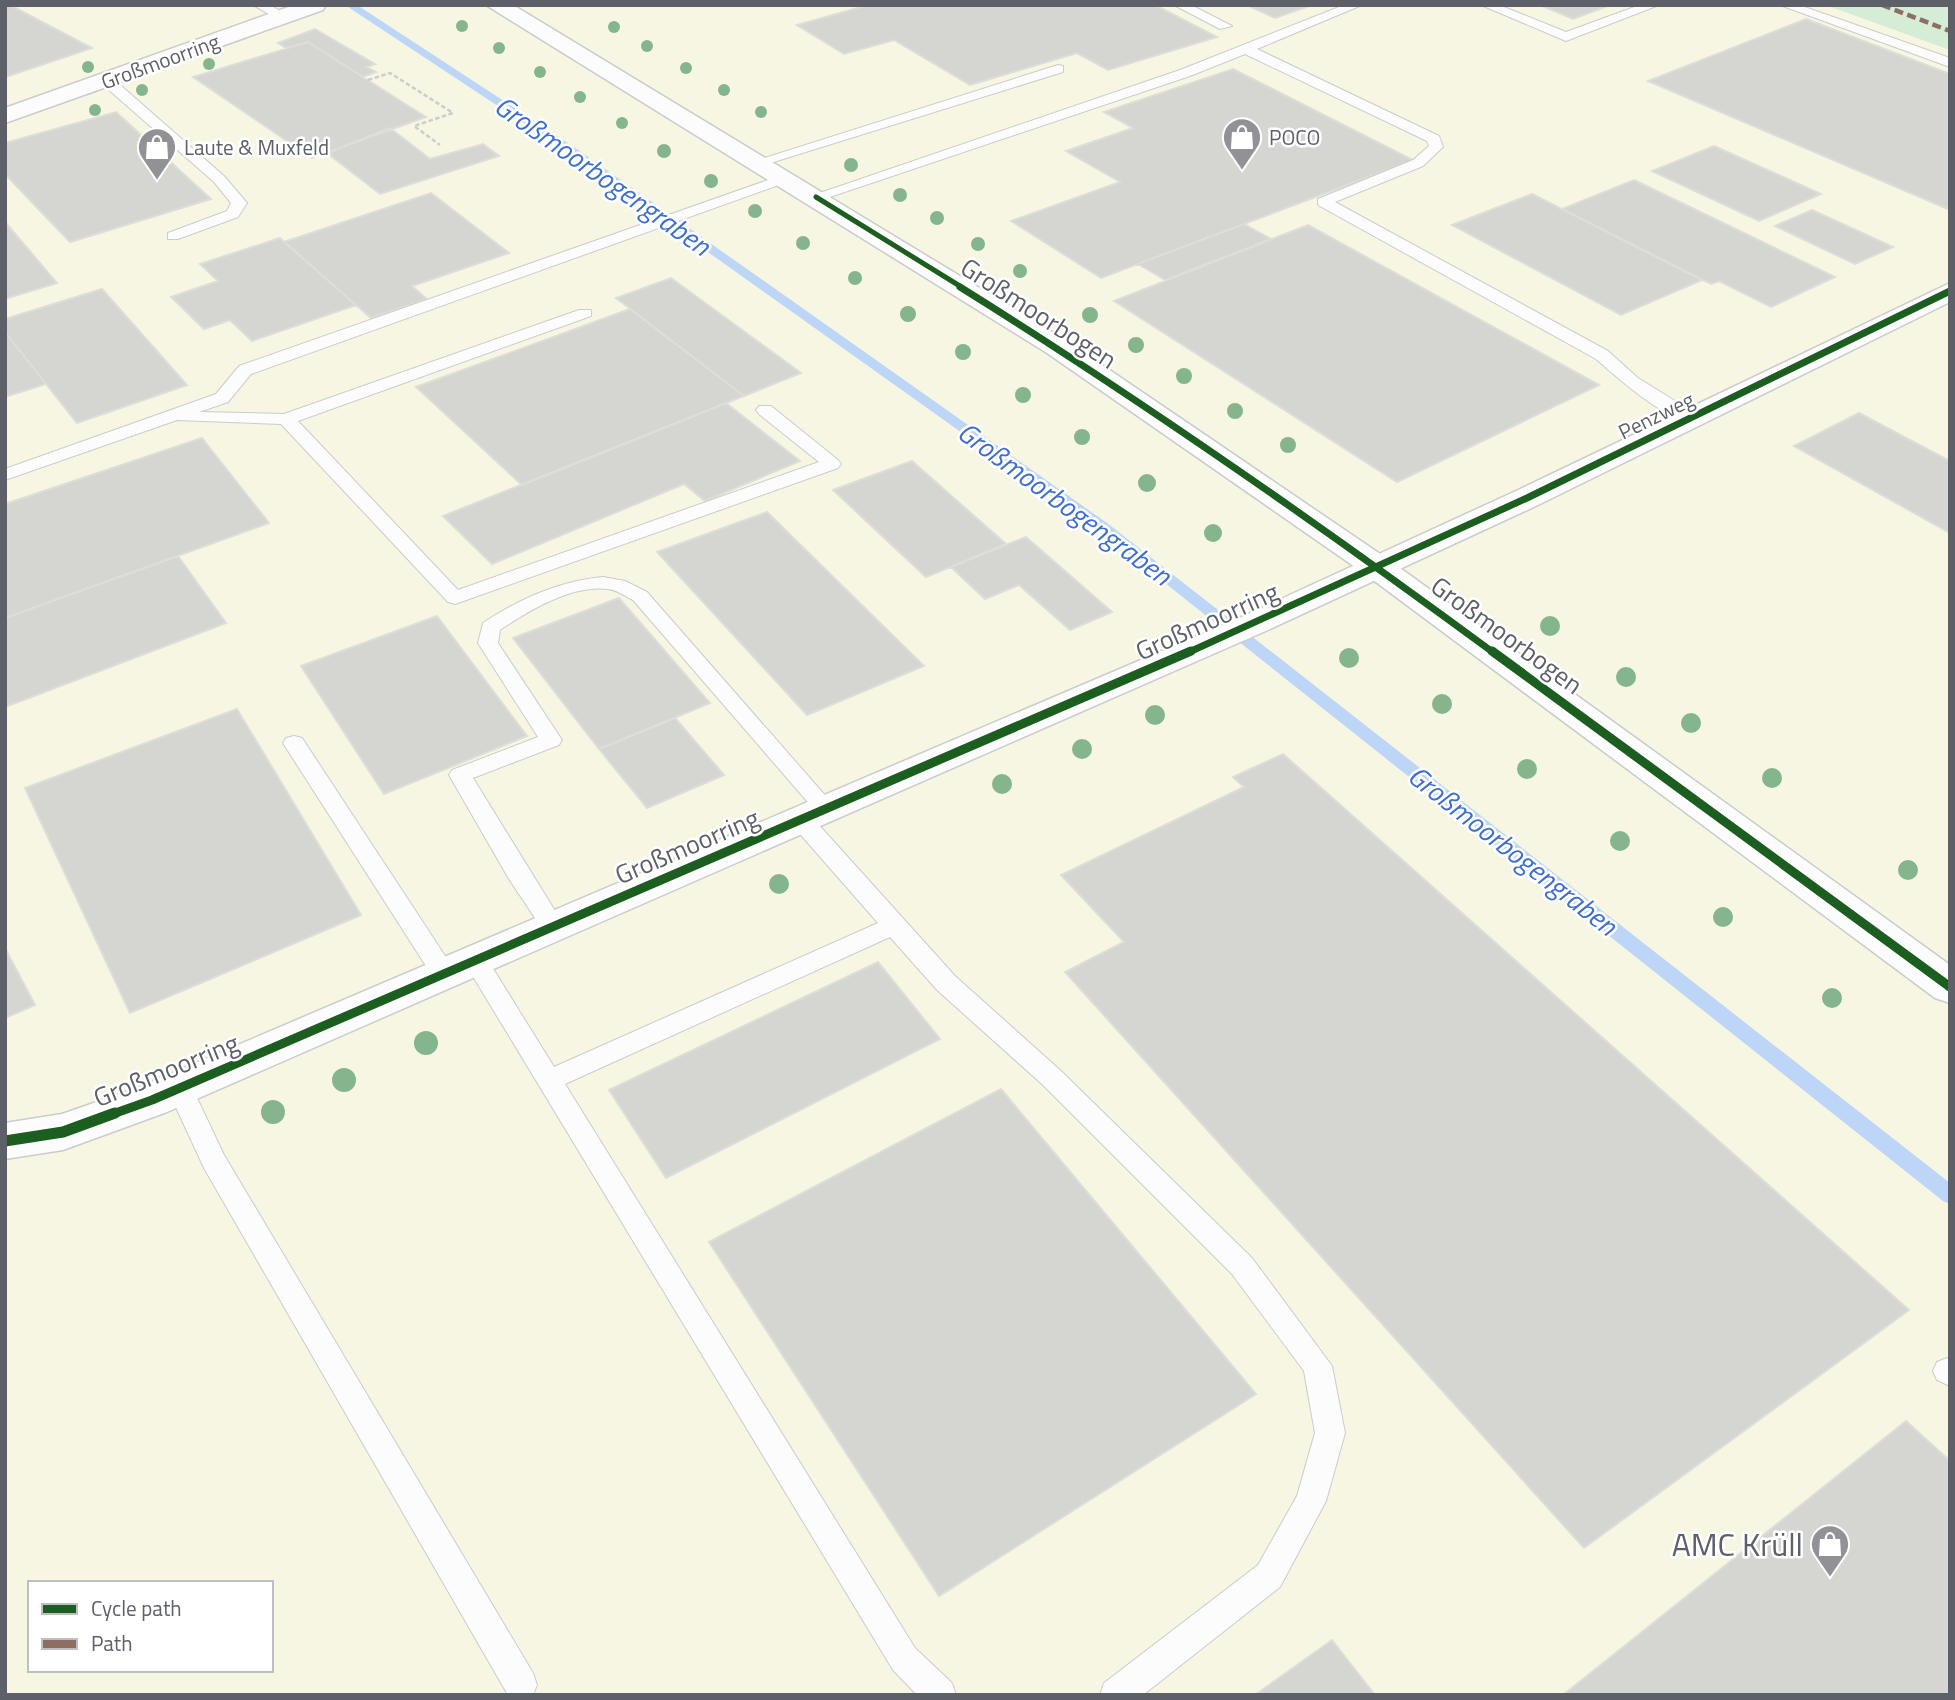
<svg xmlns="http://www.w3.org/2000/svg" width="1955" height="1700" font-family="'Titillium Web',sans-serif">
  <style>
    .commercial { fill: #f7f6e2; fill-rule: evenodd }
    .green { fill: #d5ecd6 }
    .lines { fill: none; stroke-linecap: round; stroke-linejoin: round }
    .stream { fill: #bdd6f8; fill-rule: evenodd }
    .building { fill: #d5d5d2; stroke: #deded8; stroke-width: 2 }
    .lane-casing { stroke: #cbcccb; stroke-width: 2 }
    .street-casing { stroke: #cbcccb; stroke-width: 3 }
    .secondary-casing { stroke: #cacbcb; stroke-width: 3 }
    .path { stroke: #cacfcc; stroke-width: 2.5; stroke-dasharray: 4.5 2.5; stroke-linecap: butt }
    .lane { fill: #fcfcfc; fill-rule: evenodd }
    .street { fill: #fcfcfc; fill-rule: evenodd }
    .secondary { fill: #fcfcfc; fill-rule: evenodd }
    .quiet { stroke: #8d6e63; stroke-width: 4.5; stroke-dasharray: 9 4.5; stroke-linecap: butt }
    .cycleway-far3-casing { stroke: #fff; stroke-width: 8 }
    .cycleway-far2-casing { stroke: #fff; stroke-width: 10 }
    .cycleway-far1-casing { stroke: #fff; stroke-width: 13 }
    .cycleway-casing { stroke: #fff; stroke-width: 16 }
    .cycleway-far3 { stroke: #1b5e20; stroke-width: 5 }
    .cycleway-far2 { stroke: #1b5e20; stroke-width: 7 }
    .cycleway-far1 { stroke: #1b5e20; stroke-width: 9 }
    .cycleway { stroke: #1b5e20; stroke-width: 11 }
    .tree { fill: #84b58c }
    .labels { text-anchor: middle; dominant-baseline: central; stroke-width: 5; stroke-linejoin: round; paint-order: stroke }
    .far-street-label { font-size: 21px; fill: #5d6068; stroke: #fff }
    .far-poi-label { font-size: 21px; fill: #5d6068; stroke: #fff; text-anchor: start }
    .street-label { font-size: 26px; fill: #5d6068; stroke: #fff }
    .water-label { font-size: 28px; font-style: italic; fill: #3f6fce; stroke: #fff }
    .near-poi-label { font-size: 32px; fill: #5d6068; stroke: #fff; text-anchor: end }
  </style>
  <rect width="100%" height="100%" fill="#eeeee9"/>
  <path class="commercial" d="M5,5h1821l124,45v1645h-1945zM30,1583h241v87h-241z"/>
  <path class="green" d="M1826,5h124v45z"/>
  <g class="lines">
    <path class="stream" d="M345,5h12l217,142 533,376 843,660v21l-7,-3 -846,-672 -531,-378z"/>
  </g>
  <path class="building" d="M5,5h5l82,43 -87,29z
    M868,5h287l62,32 -109,33 -31,-17 -107,32 -76,-45 -50,14 -47,-29z
    M1247,5h65l-37,13z
    M1540,5h70l-37,14z
    M1806,19l144,55v136l-302,-129z
    M315,29l60,35 -8,3 9,5 -13,5 -55,-35 -22,6 -8,-5z
    M308,42l102,65 16,10 -114,41 -119,-81z
    M1233,69l180,91 -312,118 -90,-57 109,-39 -54,-31 67,-23 -29,-16z
    M116,112l95,87 -141,43 -65,-68v-31z
    M390,128l40,31 53,-15 16,12 -119,38 -53,-41z
    M1714,146l107,48 -62,27 -107,-50z
    M1634,180l201,97 -64,30 -52,-26 -8,3 -149,-75z
    M431,193l78,60 -97,33 15,13 -56,19 -87,-76z
    M1532,194l170,86 -81,35 -169,-90z
    M1812,210l81,37 -38,17 -80,-38z
    M5,222l52,61 -52,16z
    M1244,224l27,15 -106,41 -27,-16z
    M1308,225l291,160 -202,97 -283,-181z
    M280,238l76,67 -104,36 -22,-21 -26,9 -33,-32 47,-16 -18,-17z
    M671,278l130,95 -57,23 -128,-98z
    M102,289l85,96 -110,38 -72,-91v-13z
    M630,309l114,87 -222,89 -106,-98z
    M5,332l41,52 -41,13z
    M726,403l74,58 -95,40 -21,-17 -192,80 -49,-48z
    M1859,413l91,48v72l-156,-87z
    M202,438l67,85 -264,95v-114z
    M912,461l94,83 -80,33 -93,-87z
    M767,512l157,154 -117,49 -150,-163z
    M1026,537l86,75 -42,18 -51,-45 -34,14 -34,-32z
    M178,556l48,67 -221,84v-89z
    M619,598l91,105 -111,46 -86,-111z
    M437,616l90,120 -143,58 -83,-128z
    M237,709l124,206 -231,98 -105,-225z
    M675,718l49,57 -77,33 -48,-59z
    M1283,754l626,556 -325,238 -519,-576 59,-30 -63,-67 183,-88 -11,-10z
    M5,948l30,57 -30,13z
    M878,962l62,77 -274,139 -57,-88z
    M1001,1089l255,305 -317,202 -230,-354z
    M1906,1421l44,40v234h-387z
    M1332,1640l43,55h-120z"/>
  <g class="lines">
    <g class="lane-casing">
      <path id="lane" d="M253,5h17l20,12 -11,3z
        M1174,5h17l41,21 -12,3z
        M1344,5h18l-105,44 182,87 4,11 -20,19 -88,36 273,149 30,27 58,36 3,4 -3,4c-23,5 -82,-47 -100,-63l-278,-154v-6l95,-39 16,-14 -2,-5 -182,-87 -55,22 -369,124 -5,2 -8,-5 372,-127z
        M1481,5h18l67,27 74,-27h19l-93,36z
        M1780,5h19l151,53v9z
        M1058,65l5,1v6l-299,93h-10l-2,-3z
        M101,77h10l113,99 23,27 -9,14 -60,22h-10v-6l59,-22 4,-8 -17,-21 -113,-99z
        M785,174l7,4 -2,3 -539,193 -23,28 -29,10 85,2 295,-104h12v6l-293,105 160,169 361,-128 -60,-48 -3,-4 3,-4h12l67,54 3,4 -3,4 -383,136 -7,-2 -167,-178 -104,-4 -172,60v-11l211,-75 23,-28z
        M603,577l22,4 22,11 190,217 -3,5h-16l-185,-214c-8,-4 -16,-10 -25,-11 -36,-5 -80,22 -108,41l-2,13 64,97 -3,5 -86,33 92,149 -4,6 -8,3 -8,-3 -36,-54 -60,-104 3,-5 86,-33 -60,-94 5,-20c36,-24 77,-42 120,-46z
        M294,736l8,2 151,230 3,6 -3,6 -9,3 -9,-3 -152,-237 3,-5z
        M801,812l8,2 146,162 106,95 191,187 80,108 13,67 -19,68 -46,86 -137,108h-43l4,-12 154,-118 39,-69 18,-63 -11,-62 -72,-97 -189,-189 -106,-95 -47,-53 -325,147 350,564 37,35 4,12h-39l-24,-25 -430,-710 3,-6 9,-3 9,3 70,113 324,-144 -85,-97 -3,-6 3,-6z
        M180,1078l9,3 35,74 309,518 4,12 -4,10h-25l-304,-527 -37,-80 4,-7z
        M1947,1358l3,1v27l-13,-6 -4,-9 4,-9z"/>
    </g>
    <g class="street-casing">
      <path id="street" d="M294,5h32l-3,5 -318,113v-15z
        M1950,283v19l-412,203 -270,125 -1101,482 -104,38 -58,9v-36l57,-9 75,-26 1107,-472 272,-125z"/>
    </g>
    <g class="secondary-casing">
      <path id="secondary" d="M486,5h27l554,336 322,219 561,405v38l-15,-5 -570,-424 -318,-221z"/>
    </g>
    <path class="path" d="M368,80l22,-7 63,40 -39,13 26,19"/>
    <use href="#lane" class="lane"/>
    <use href="#street" class="street"/>
    <use href="#secondary" class="secondary"/>
    <path class="quiet" d="M1882,5l68,26"/>
    <g class="cycleway-far3-casing">
      <path id="cycleway-far3" d="M816,197l147,91"/>
    </g>
    <g class="cycleway-far2-casing">
      <path id="cycleway-far2" d="M960,287c183,114 360,238 534,366
        M1187,653l340,-155 423,-207"/>
    </g>
    <g class="cycleway-far1-casing">
      <path id="cycleway-far1" d="M1492,651l458,336
        M110,1115l42,-15 1039,-449"/>
    </g>
    <g class="cycleway-casing">
      <path id="cycleway" d="M5,1141l58,-9 52,-19"/>
    </g>
    <use href="#cycleway-far3" class="cycleway-far3"/>
    <use href="#cycleway-far2" class="cycleway-far2"/>
    <use href="#cycleway-far1" class="cycleway-far1"/>
    <use href="#cycleway" class="cycleway"/>
  </g>
  <g class="tree">
    <circle cx="462" cy="26" r="6"/>
    <circle cx="614" cy="27" r="6"/>
    <circle cx="647" cy="46" r="6"/>
    <circle cx="499" cy="48" r="6"/>
    <circle cx="209" cy="64" r="6"/>
    <circle cx="88" cy="67" r="6"/>
    <circle cx="686" cy="68" r="6"/>
    <circle cx="540" cy="72" r="6"/>
    <circle cx="142" cy="90" r="6"/>
    <circle cx="724" cy="90" r="6"/>
    <circle cx="580" cy="97" r="6"/>
    <circle cx="95" cy="110" r="6"/>
    <circle cx="761" cy="112" r="6"/>
    <circle cx="622" cy="123" r="6"/>
    <circle cx="664" cy="151" r="7"/>
    <circle cx="851" cy="165" r="7"/>
    <circle cx="711" cy="181" r="7"/>
    <circle cx="900" cy="195" r="7"/>
    <circle cx="755" cy="211" r="7"/>
    <circle cx="937" cy="218" r="7"/>
    <circle cx="803" cy="243" r="7"/>
    <circle cx="978" cy="244" r="7"/>
    <circle cx="1020" cy="271" r="7"/>
    <circle cx="855" cy="278" r="7"/>
    <circle cx="908" cy="314" r="8"/>
    <circle cx="1090" cy="315" r="8"/>
    <circle cx="1136" cy="345" r="8"/>
    <circle cx="963" cy="352" r="8"/>
    <circle cx="1184" cy="376" r="8"/>
    <circle cx="1023" cy="395" r="8"/>
    <circle cx="1235" cy="411" r="8"/>
    <circle cx="1082" cy="437" r="8"/>
    <circle cx="1288" cy="445" r="8"/>
    <circle cx="1147" cy="483" r="9"/>
    <circle cx="1213" cy="533" r="9"/>
    <circle cx="1550" cy="626" r="10"/>
    <circle cx="1349" cy="658" r="10"/>
    <circle cx="1626" cy="677" r="10"/>
    <circle cx="1442" cy="704" r="10"/>
    <circle cx="1155" cy="715" r="10"/>
    <circle cx="1691" cy="723" r="10"/>
    <circle cx="1082" cy="749" r="10"/>
    <circle cx="1527" cy="769" r="10"/>
    <circle cx="1772" cy="778" r="10"/>
    <circle cx="1002" cy="784" r="10"/>
    <circle cx="1620" cy="841" r="10"/>
    <circle cx="1908" cy="870" r="10"/>
    <circle cx="779" cy="884" r="10"/>
    <circle cx="1723" cy="917" r="10"/>
    <circle cx="1832" cy="998" r="10"/>
    <circle cx="426" cy="1043" r="12"/>
    <circle cx="344" cy="1080" r="12"/>
    <circle cx="273" cy="1112" r="12"/>
  </g>
  <defs>
    <g id="shop-pin" transform="scale(2.0125)"><path d="M0 17L-7.5 6A9.5 9.5 0 1 1 7.5 6Z" fill="#909295" stroke="#fff"/><path d="M-5-2.5h2.3a2.7 3.5 0 0 1 5.4 0H5L5.5 6h-11ZM-1.5-2.5h3a1.5 2.3 0 0 0-3 0Z" fill="#fff"/></g>
  </defs>
  <g fill-rule="evenodd">
    <use href="#shop-pin" x="1242" y="137"/>
    <use href="#shop-pin" x="157" y="147"/>
    <use href="#shop-pin" x="1830" y="1544"/>
  </g>
  <g class="labels">
    <g class="far-street-label">
      <text transform="translate(160 61) rotate(-20)">Großmoorring</text>
      <text transform="translate(1656 415) rotate(-26)">Penzweg</text>
    </g>
    <g class="far-poi-label">
      <text x="1269" y="137">POCO</text>
      <text x="184" y="147">Laute &amp; Muxfeld</text>
    </g>
    <g class="street-label">
      <text transform="translate(1039 313) rotate(33)">Großmoorbogen</text>
      <text transform="translate(1207 621) rotate(-24)">Großmoorring</text>
      <text transform="translate(1507 635) rotate(36)">Großmoorbogen</text>
      <text transform="translate(687 846) rotate(-23)">Großmoorring</text>
      <text transform="translate(166 1070) rotate(-22)">Großmoorring</text>
    </g>
    <g class="water-label">
      <text transform="translate(603 175) rotate(35)">Großmoorbogengraben</text>
      <text transform="translate(1065 503) rotate(36)">Großmoorbogengraben</text>
      <text transform="translate(1513 850) rotate(38)">Großmoorbogengraben</text>
    </g>
    <g class="near-poi-label">
      <text x="1803" y="1544">AMC Krüll</text>
    </g>
  </g>
  <rect width="1955" height="1700" fill="none" stroke="#5d6068" stroke-width="14"/>
  <rect x="28" y="1581" width="245" height="91" fill="#ffffff" stroke="#bebfc3" stroke-width="2"/>
  <rect x="42" y="1604" width="35" height="10" fill="#1b5e20" stroke="#bebfc3" stroke-width="2"/>
  <text x="91" y="1616" font-size="21" fill="#5d6068">Cycle path</text>
  <rect x="42" y="1639" width="35" height="10" fill="#8d6e63" stroke="#bebfc3" stroke-width="2"/>
  <text x="91" y="1651" font-size="21" fill="#5d6068">Path</text>
</svg>
